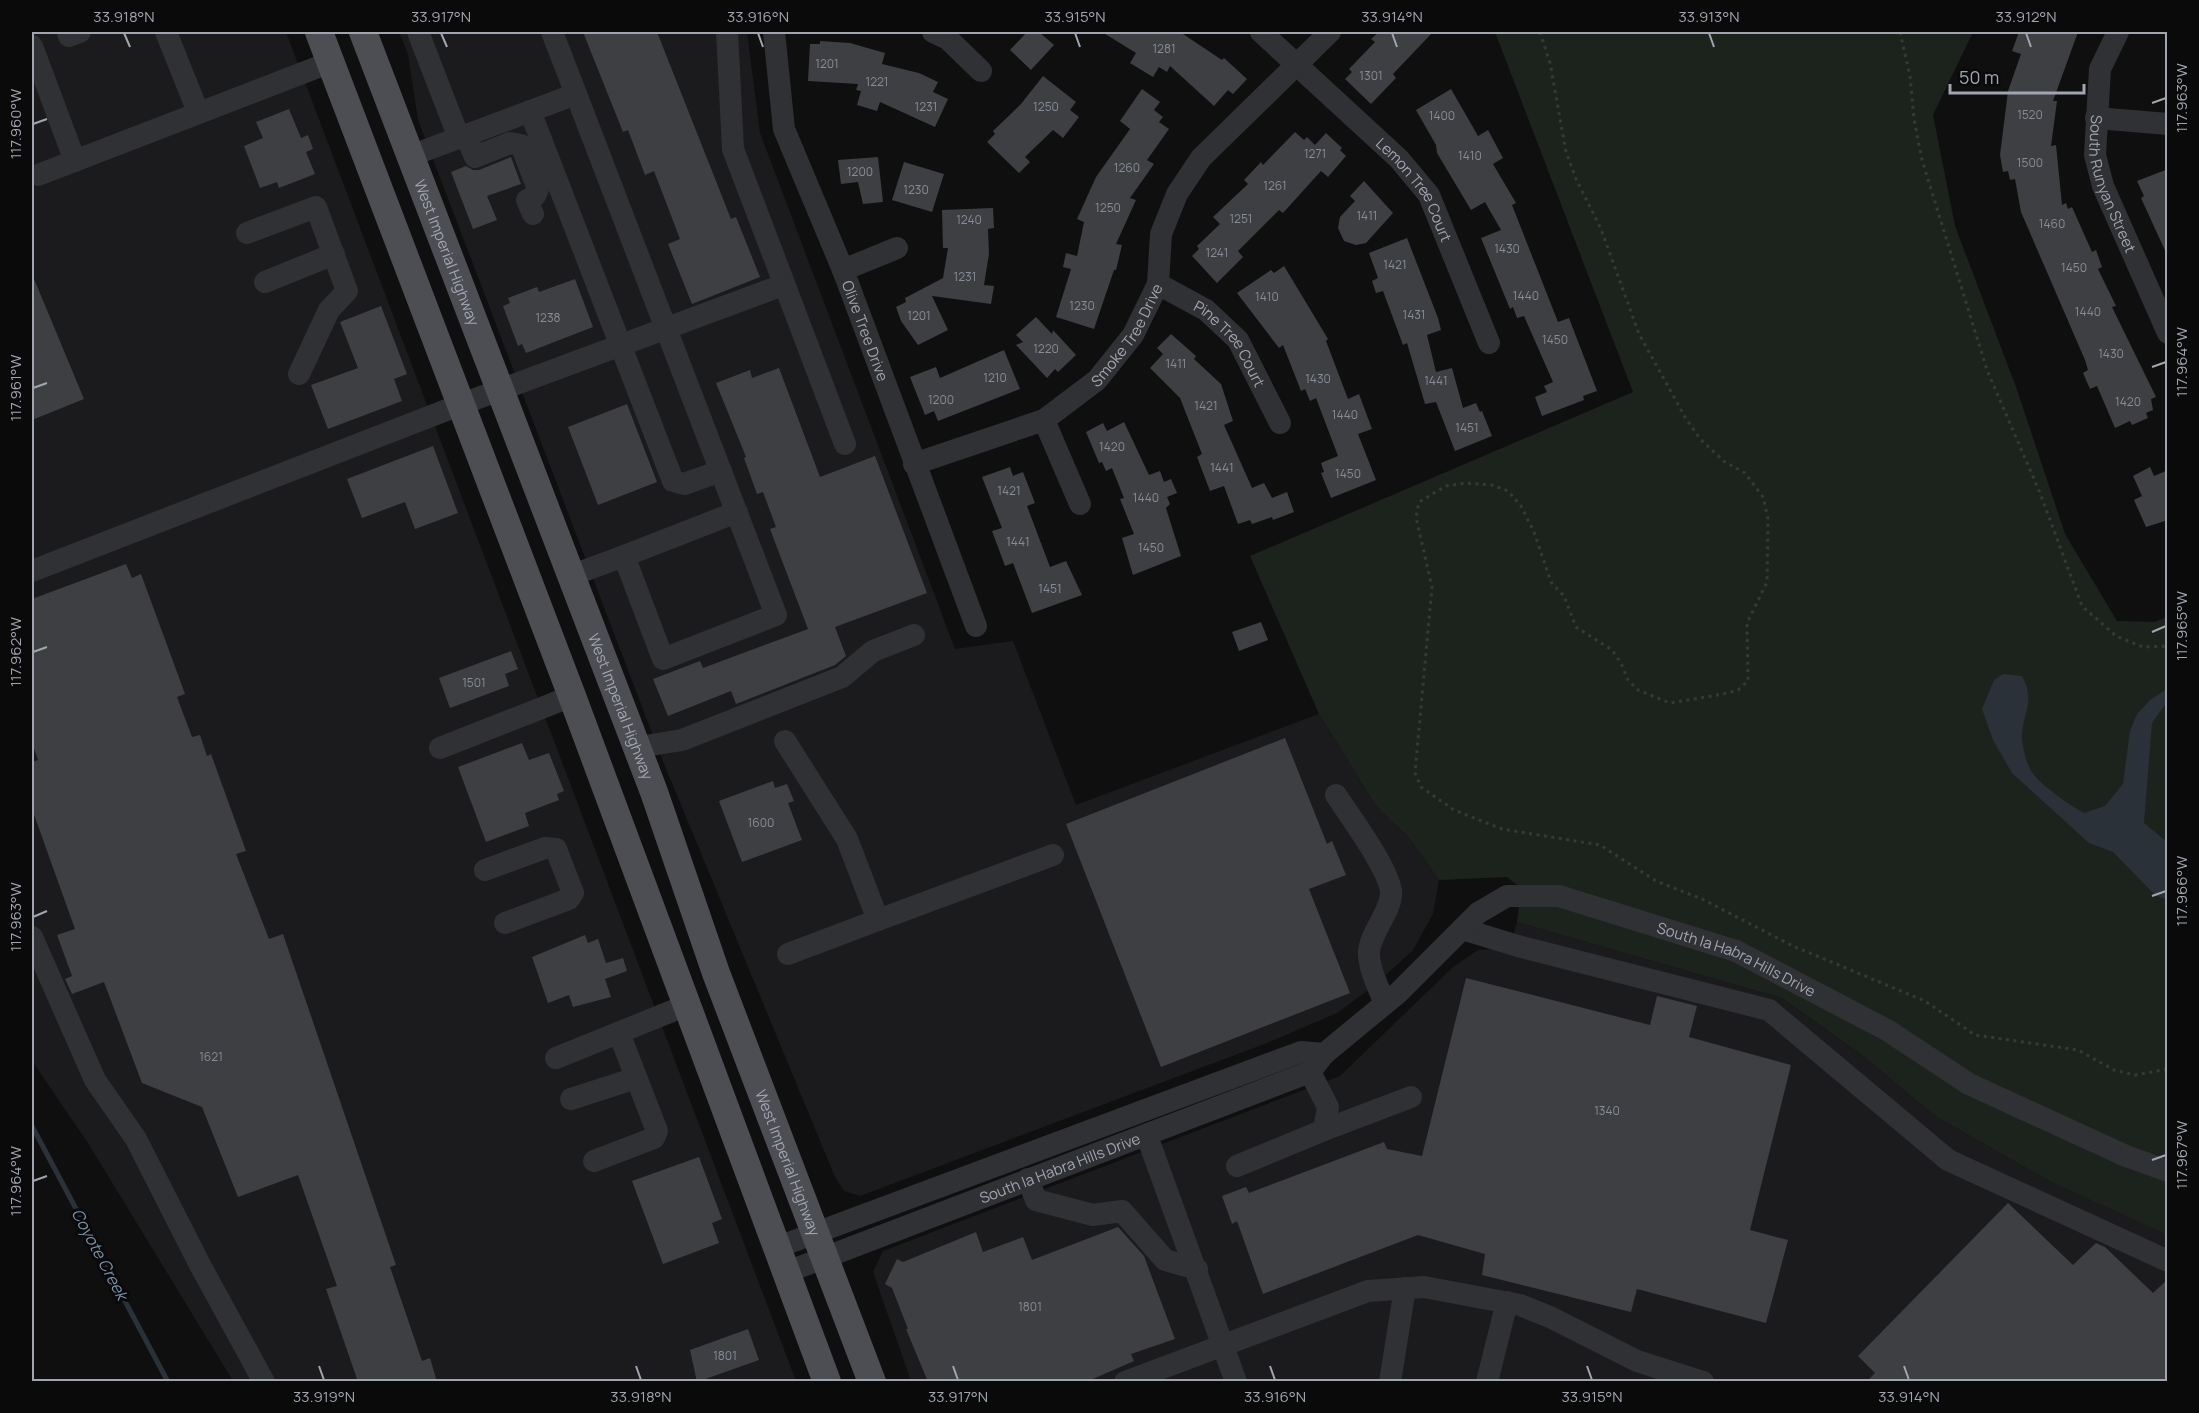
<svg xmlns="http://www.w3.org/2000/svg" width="2199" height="1413" font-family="Manrope,sans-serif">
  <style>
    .built { fill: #1b1b1d }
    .green { fill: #1c231d }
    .water { fill: #2a3138 }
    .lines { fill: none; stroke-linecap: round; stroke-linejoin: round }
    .stream { stroke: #2a3138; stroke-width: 5 }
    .building { fill: #3e3f43 }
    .path { stroke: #37383c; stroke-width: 3; stroke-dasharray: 3 4.5; stroke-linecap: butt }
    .minor { stroke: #303135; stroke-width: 22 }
    .major { stroke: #4d4e54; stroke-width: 28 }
    .ticks { fill: none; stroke: #a1a5b0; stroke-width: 2 }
    .labels { text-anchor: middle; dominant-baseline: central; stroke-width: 6; stroke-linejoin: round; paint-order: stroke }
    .number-label { font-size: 12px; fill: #888c95 }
    .street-label { font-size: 15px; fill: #a1a5b0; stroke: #0a0a0b }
    .water-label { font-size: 16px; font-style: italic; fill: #7a91aa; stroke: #0a0a0b }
    .neatline { fill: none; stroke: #a1a5b0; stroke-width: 2 }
    .ticks-label { font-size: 15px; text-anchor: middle; fill: #a1a5b0 }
  </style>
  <rect width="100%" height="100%" fill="#0f0f10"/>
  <path class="built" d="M32,32h254l510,1349h-563l-145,-238 -56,-82z
    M399,32h348l13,101 195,516 58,-8 63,164 243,-91 57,92 32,31 31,43 -6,34 -20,36 -39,36 -37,27 -70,30 -407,153 -16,-5 -9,-14 -173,-418 -244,-639 -10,-66z
    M1517,922l265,76 80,57 73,61 118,67 114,52v146h-1256l-38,-109 10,-21 457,-175 113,-109 25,-17 13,-1 21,-9z"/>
  <path class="green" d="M1495,32h478l-40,83 22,111 61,161 49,147 52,87 38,1 12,-5v618l-114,-52 -118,-67 -73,-61 -80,-57 -265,-76 4,-34 -14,-11 -68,3 -31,-43 -32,-31 -57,-92 -69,-158 383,-164z"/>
  <path class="water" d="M2003,674l19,2c15,28 -1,38 0,64 1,8 5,26 10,32 8,13 39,34 52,41l21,-7 18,-22 7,-53 7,-17 13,-14 17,-11v13l-15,21 -8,100 23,19v58l-12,-5 -42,-43 -24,-9 -77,-70 -19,-33 -11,-31 12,-29z"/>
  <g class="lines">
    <path class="stream" d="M32,1126l136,256"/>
  </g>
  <path class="building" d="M583,32h74l74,187 5,-2 24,60 -68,27 -24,-60 12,-5 -26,-68 -9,4 -17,-45 -5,2z
    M1027,32h12l15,13 -23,25 -21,-20z
    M1102,32h78l42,28 2,-2 23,21 -14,15 -5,-4 -14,16 -44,-40 -3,6 -8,-5 -6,10 -23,-14 6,-10z
    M1379,32h54l-40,42 3,4 -25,26 -26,-25 7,-7 -3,-3 26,-27 -4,-3z
    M2019,32h59l-25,69h4l-6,45 5,-1 6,60 4,-2 2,6 4,-2 20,45 4,-2 6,17 -4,2 18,37 -4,1 44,90 -5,2 2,11 -7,3 2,5 -16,7 -2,-4 -15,7 -18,-42 -7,3 -7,-16 5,-3 -3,-10 -64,-148 -6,-33 -5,1 -2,-9 -5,1 -3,-17 8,-64 13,-37 -9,-3z
    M820,41l30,2 35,10 -3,11 37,9 19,9 -5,10 15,7 -13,28 -55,-25 -3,9 -20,-6 4,-14 -5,-1 2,-6 -50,-3 2,-37h10z
    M1043,76l33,26 -6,8 9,7 -16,21 -10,-8 -28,27 5,5 -11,11 -32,-31 8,-8 -2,-3 28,-27z
    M1142,89l18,13 -6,8 9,7 -4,5 10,7 -22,31 7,4 -24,34 6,2 -20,44 6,1 -6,25h-2l-20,59 -38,-12 15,-48 -8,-2 3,-14 11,3 7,-34 -7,-3 19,-42 34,-48 -10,-8z
    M1451,89l27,47 10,-6 15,28 -10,6 23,39 -4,2 46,117 11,-4 28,73 -14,5 1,4 -42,16 -7,-19 12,-5 -3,-6 9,-4 -29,-66 -7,2 -4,-11 -3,2 -29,-71 20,-8 -16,-28 -14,8 -34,-57 -1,-8 -20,-35z
    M289,109l12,29 7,-3 5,14 -7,3 9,22 -36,14 -2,-6 -17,6 -16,-42 19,-8 -7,-16z
    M1295,132l9,8 3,-3 8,8 11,-12 16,15 -2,2 6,6 -18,21 -7,-6 -38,42 -4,-3 -41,41 5,6 -26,26 -25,-27 7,-7 -2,-3 23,-22 -7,-7 35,-33 -4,-4 17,-18 2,3z
    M511,157l10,27 -34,12 10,24 -24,9 -22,-57 15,-6 7,4h6z
    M878,157l5,45 -20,2 -5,-22 -17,2 -3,-24z
    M904,162l40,12 -12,38 -40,-12z
    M2168,169v88l-27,-59 3,-2 -7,-15z
    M1364,181l29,32 -27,30 -10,2 -12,-4 -6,-13 2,-11 15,-16 -5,-5z
    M993,208l1,20 -6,1 1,25 -5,31 10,1 -3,18 -59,-8 16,34 -30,15 -17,-24 -5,-14 10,-5 -1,-4 38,-20 5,-30h-5l-1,-38z
    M1407,238l31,80 3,12 -14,5 9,37 16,-4 11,40 13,-5 4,9 2,-1 10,25 -37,15 -19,-49 -11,2 -18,-61 -4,2 -20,-54 -7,2 -4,-12 6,-3 -9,-25z
    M1284,266l44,73 -2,2 22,58 11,-5 13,35 -14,5 18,46 -45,18 -10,-25 3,-1 -3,-9 17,-7 -22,-58 -6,3 -5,-12 -4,2 -18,-46 -4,3 -42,-55 34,-23 3,3z
    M32,274l52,125 -52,21z
    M575,279l18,48 -67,26 -4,-9 -4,2 -15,-40 7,-3 -2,-5 29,-11 2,5z
    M381,306l26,68 -13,5 8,22 -74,28 -17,-44 47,-17 -18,-46z
    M1036,317l16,17 1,-4 23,25 -18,17 -3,-3 -8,9 -31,-33 7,-3 -7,-7z
    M1171,334l25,22 -2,3 27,25 12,37 -9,4 28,63 12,-5 8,15 15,-6 7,20 -21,8 -1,-3 -20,7 -2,-4 -12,4 -14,-38 -14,5 -13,-34 5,-3 -22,-56 -30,-30 13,-14 -6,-6z
    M1004,350l16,39 -82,32 -4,-10 -9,4 -15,-38 26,-10 4,11z
    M779,368l41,109 55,-21 52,137 -92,34 11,29 -11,9 -99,39 -5,-13 -63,25 -15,-37 47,-18 3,7 105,-39 -38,-100 6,-2 -13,-35 -6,2 -13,-36 2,-1 -30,-74 34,-13 2,8z
    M627,404l30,78 -59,23 -30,-78z
    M1124,422l25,53 11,-4 4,11 7,-3 6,14 -10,4 3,7 -4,4 15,48 -48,19 -11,-37 12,-4 -14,-35 4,-1 -12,-30 -6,3 -4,-9 -3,1 -13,-31 17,-9 4,8z
    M433,446l25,67 -43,16 -10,-27 -43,16 -15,-39z
    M1010,467l3,9 10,-4 12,31 -8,3 23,61 16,-6 16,34 -50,18 -19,-50 -8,3 -13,-35 10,-3 -20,-51z
    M2150,467l4,9 14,-6v50l-22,7 -12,-27 8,-4 -9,-20z
    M126,564l6,14 9,-4 44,120 -8,3 15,40 8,-2 7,21 4,-2 35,97 -10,3 33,85 14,-5 113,331 -6,2 32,94 8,-3 7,24h-79l-32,-93 11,-3 -39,-111 -60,22 -36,-90 -60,-24 -38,-101 -32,12 -7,-15 7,-3 -15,-41 18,-6 -43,-120v-47l6,-2 -6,-17v-144z
    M1261,622l7,18 -29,11 -7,-19z
    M511,651l7,18 -13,5 4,12 -59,22 -11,-30z
    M1285,738l42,106 5,-3 14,34 -37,14 41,104 -189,74 -95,-243z
    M522,743l7,17 20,-7 15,38 -7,3 2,6 -34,13 4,13 -43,16 -28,-75z
    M773,781l2,7 12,-4 7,17 -6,2 14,37 -60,22 -23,-61z
    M585,935l3,8 10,-4 8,24 17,-5 4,13 -22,8 6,18 -38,10 -4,-12 -21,8 -16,-46z
    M1466,978l184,47 7,-29 40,10 -8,31 102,28 -41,165 38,10 -22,83 -129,-34 -6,23 -149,-37 3,-21 -67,-19 -155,59 -26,-73 -5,3 -10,-28 24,-9 3,6 135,-51 3,7 35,7z
    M699,1157l23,62 -10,4 7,20 -56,21 -31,-83z
    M2008,1203l65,62 23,-22 9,4 48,46 15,-14v103h-302l9,-9 -17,-17z
    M1118,1227l26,29 31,83 -44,15 3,7 -48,21h-158l-22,-53h2l-16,-41 -7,-4 12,-25 6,3 73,-30 7,20 40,-15 9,23z
    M748,1329l11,31 -62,22 -7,-32z"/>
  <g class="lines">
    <path class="path" d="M1540,32l10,31 16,89 10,27 25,50 38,105 46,83 15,22 25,23 20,11 18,24 5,22 -1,63 -20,41 1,58 -10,9 -15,4 -53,9 -32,-13 -10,-10 -7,-17 -9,-13 -36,-23 -12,-31 -13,-14 -17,-50 -13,-26 -13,-15 -16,-6 -27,-2 -19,3 -27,16 -3,15 16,70 -17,186 6,14 33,23 48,19 98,16 56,36 46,18 91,47 132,55 50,34 103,15 36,20 21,5 33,-6
      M1900,32l10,44 4,43 8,41 65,210 53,123 42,113 34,30 27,11 25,-1"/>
    <g class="minor">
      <path d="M68,32l1,4 11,-4"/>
      <path d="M166,32l32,80"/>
      <path d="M418,32l41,106"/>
      <path d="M727,32l6,117 112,295"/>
      <path id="s1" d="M774,32l10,97 59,141 133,356"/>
      <path d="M933,32l15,7 33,32"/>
      <path id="s2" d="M1261,32l138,127 30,36 60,148"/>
      <path id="s3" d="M2118,32l-18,37 -5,86 8,31 65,147"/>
      <path d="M32,46l43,115"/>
      <path d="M530,111l143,370 11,3 37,-13"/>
      <path d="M2096,118l72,6"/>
      <path d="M466,135l9,22 35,-14 11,2 17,44 -3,7 -8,4 6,14"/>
      <path d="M410,156l166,-62 -24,-62"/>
      <path d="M38,175l293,-113"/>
      <path d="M247,233l69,-26 31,84 -18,19 -30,64"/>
      <path d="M843,270l54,-22"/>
      <path d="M265,282l69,-28"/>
      <path id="s4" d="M1158,284l48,26 32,30 42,83"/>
      <path d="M1044,420l36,84"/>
      <path id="s5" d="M914,464l130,-44 53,-40 36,-45 25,-51 3,-50 16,-40 24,-36 129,-126"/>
      <path d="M624,556l113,-44"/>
      <path d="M32,571l430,-167 321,-119"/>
      <path d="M570,576l54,-20 39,103 113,-44 -200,-521"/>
      <path d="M785,741l62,98 31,81 -90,34"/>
      <path d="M440,748l132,-52"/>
      <path d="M638,750l13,-5 31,-5 160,-63 31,-26 41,-16"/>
      <path d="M1336,795c15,23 51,71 55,96 2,18 -20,40 -22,60 -1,17 10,37 16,53"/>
      <path d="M485,870l60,-22 11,1 17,44 -4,6 -64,24"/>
      <path d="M878,920l175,-65"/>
      <path d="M1462,929l56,17 251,64 179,150 220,101"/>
      <path d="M32,937l63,143 41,59 64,126 64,117"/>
      <path d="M556,1058l131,-53"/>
      <path d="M571,1099l65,-21"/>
      <path d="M1324,1130l87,-33"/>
      <path d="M1147,1136l89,246"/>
      <path d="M594,1161l60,-23 3,-7 -38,-98"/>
      <path d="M1237,1166l87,-36 4,-23 -18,-35"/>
      <path d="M1028,1179l8,21 57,15 29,-4 43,49 32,9"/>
      <path d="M778,1247l523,-195 23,2"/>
      <path id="s6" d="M787,1272l523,-200 14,-18 74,-61 80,-80 29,-17h52l177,55 151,79 82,54 157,72 42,15"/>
      <path d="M1125,1382l243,-91 56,-4 96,18 30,12 87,44 66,21"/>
      <path d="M1390,1382l15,-94"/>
      <path d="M1487,1382l20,-80"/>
    </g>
    <g class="major">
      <path d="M319,32l253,664 255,686"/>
      <path id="s7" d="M363,32l291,760 62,181 156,409"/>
    </g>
  </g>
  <path class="ticks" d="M124,33l6,14M441,33l6,14M758,33l5,14M1075,33l5,14M1392,33l5,14M1709,33l5,14M2026,33l5,14M2152,103l14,-5M33,124l14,-5M2152,367l14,-5M33,388l14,-5M2152,632l14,-6M33,652l14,-5M2152,896l14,-5M33,917l14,-6M2152,1160l14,-5M33,1181l14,-5M319,1366l5,14M636,1366l5,14M953,1366l5,14M1270,1366l5,14M1587,1366l5,14M1904,1366l5,14"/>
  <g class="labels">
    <g class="number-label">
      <text x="1164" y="48">1281</text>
      <text x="827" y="63">1201</text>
      <text x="1371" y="75">1301</text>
      <text x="877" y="81">1221</text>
      <text x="926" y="106">1231</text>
      <text x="1046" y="106">1250</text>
      <text x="2030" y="114">1520</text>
      <text x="1442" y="115">1400</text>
      <text x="1315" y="153">1271</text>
      <text x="1470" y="155">1410</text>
      <text x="2030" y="162">1500</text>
      <text x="1127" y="167">1260</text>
      <text x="860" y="171">1200</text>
      <text x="1275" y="185">1261</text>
      <text x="916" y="189">1230</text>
      <text x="1108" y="207">1250</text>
      <text x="1367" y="215">1411</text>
      <text x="1241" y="218">1251</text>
      <text x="969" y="219">1240</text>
      <text x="2052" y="223">1460</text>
      <text x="1507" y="248">1430</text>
      <text x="1217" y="252">1241</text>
      <text x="1395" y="264">1421</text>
      <text x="2074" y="267">1450</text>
      <text x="965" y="276">1231</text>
      <text x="1526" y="295">1440</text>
      <text x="1267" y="296">1410</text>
      <text x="1082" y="305">1230</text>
      <text x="2088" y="311">1440</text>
      <text x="1414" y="314">1431</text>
      <text x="919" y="315">1201</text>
      <text x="548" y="317">1238</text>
      <text x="1555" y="339">1450</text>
      <text x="1046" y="348">1220</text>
      <text x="2111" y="353">1430</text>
      <text x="1176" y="363">1411</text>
      <text x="995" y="377">1210</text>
      <text x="1318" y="378">1430</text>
      <text x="1436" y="380">1441</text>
      <text x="941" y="399">1200</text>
      <text x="2128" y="401">1420</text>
      <text x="1206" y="405">1421</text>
      <text x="1345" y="414">1440</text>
      <text x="1467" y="427">1451</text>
      <text x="1112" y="446">1420</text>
      <text x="1222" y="467">1441</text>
      <text x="1348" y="473">1450</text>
      <text x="1009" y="490">1421</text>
      <text x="1146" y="497">1440</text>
      <text x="1018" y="541">1441</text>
      <text x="1151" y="547">1450</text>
      <text x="1050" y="588">1451</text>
      <text x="474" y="682">1501</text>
      <text x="761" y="822">1600</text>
      <text x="211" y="1056">1621</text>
      <text x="1607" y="1110">1340</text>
      <text x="1030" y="1306">1801</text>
      <text x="725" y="1355">1801</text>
    </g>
    <g class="street-label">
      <text stroke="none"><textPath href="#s3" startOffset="159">South Runyan Street</textPath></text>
      <text stroke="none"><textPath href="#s2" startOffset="222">Lemon Tree Court</textPath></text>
      <text stroke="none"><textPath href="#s7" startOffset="236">West Imperial Highway</textPath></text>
      <text stroke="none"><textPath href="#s1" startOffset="315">Olive Tree Drive</textPath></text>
      <text stroke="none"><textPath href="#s5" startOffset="258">Smoke Tree Drive</textPath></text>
      <text stroke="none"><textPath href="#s4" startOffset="96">Pine Tree Court</textPath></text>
      <text stroke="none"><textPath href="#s7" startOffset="722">West Imperial Highway</textPath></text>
      <text stroke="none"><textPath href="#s6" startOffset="1066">South la Habra Hills Drive</textPath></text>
      <text stroke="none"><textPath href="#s7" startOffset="1208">West Imperial Highway</textPath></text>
      <text stroke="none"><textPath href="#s6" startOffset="292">South la Habra Hills Drive</textPath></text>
    </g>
    <g class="water-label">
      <text transform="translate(100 1254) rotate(62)">Coyote Creek</text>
    </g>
  </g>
  <rect width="2199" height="1413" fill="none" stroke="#0a0a0b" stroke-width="66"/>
  <path d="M1950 84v9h134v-9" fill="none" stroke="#a1a5b0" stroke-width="3"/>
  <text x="1959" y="84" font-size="18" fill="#a1a5b0" stroke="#0a0a0b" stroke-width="4.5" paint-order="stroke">50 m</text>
  <rect x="33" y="33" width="2133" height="1347" class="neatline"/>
  <g class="ticks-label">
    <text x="124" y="22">33.918°N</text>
    <text x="441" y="22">33.917°N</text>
    <text x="758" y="22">33.916°N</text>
    <text x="1075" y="22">33.915°N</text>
    <text x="1392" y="22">33.914°N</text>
    <text x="1709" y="22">33.913°N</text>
    <text x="2026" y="22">33.912°N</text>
    <text transform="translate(2182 98) rotate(-90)" y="5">117.963°W</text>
    <text transform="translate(16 124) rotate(-90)" y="5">117.960°W</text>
    <text transform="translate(2182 362) rotate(-90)" y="5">117.964°W</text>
    <text transform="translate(16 388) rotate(-90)" y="5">117.961°W</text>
    <text transform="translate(2182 626) rotate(-90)" y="5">117.965°W</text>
    <text transform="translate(16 652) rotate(-90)" y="5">117.962°W</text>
    <text transform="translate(2182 891) rotate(-90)" y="5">117.966°W</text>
    <text transform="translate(16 917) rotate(-90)" y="5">117.963°W</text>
    <text transform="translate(2182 1155) rotate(-90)" y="5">117.967°W</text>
    <text transform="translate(16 1181) rotate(-90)" y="5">117.964°W</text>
    <text x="324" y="1402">33.919°N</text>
    <text x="641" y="1402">33.918°N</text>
    <text x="958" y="1402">33.917°N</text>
    <text x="1275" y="1402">33.916°N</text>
    <text x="1592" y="1402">33.915°N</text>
    <text x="1909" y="1402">33.914°N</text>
  </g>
</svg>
